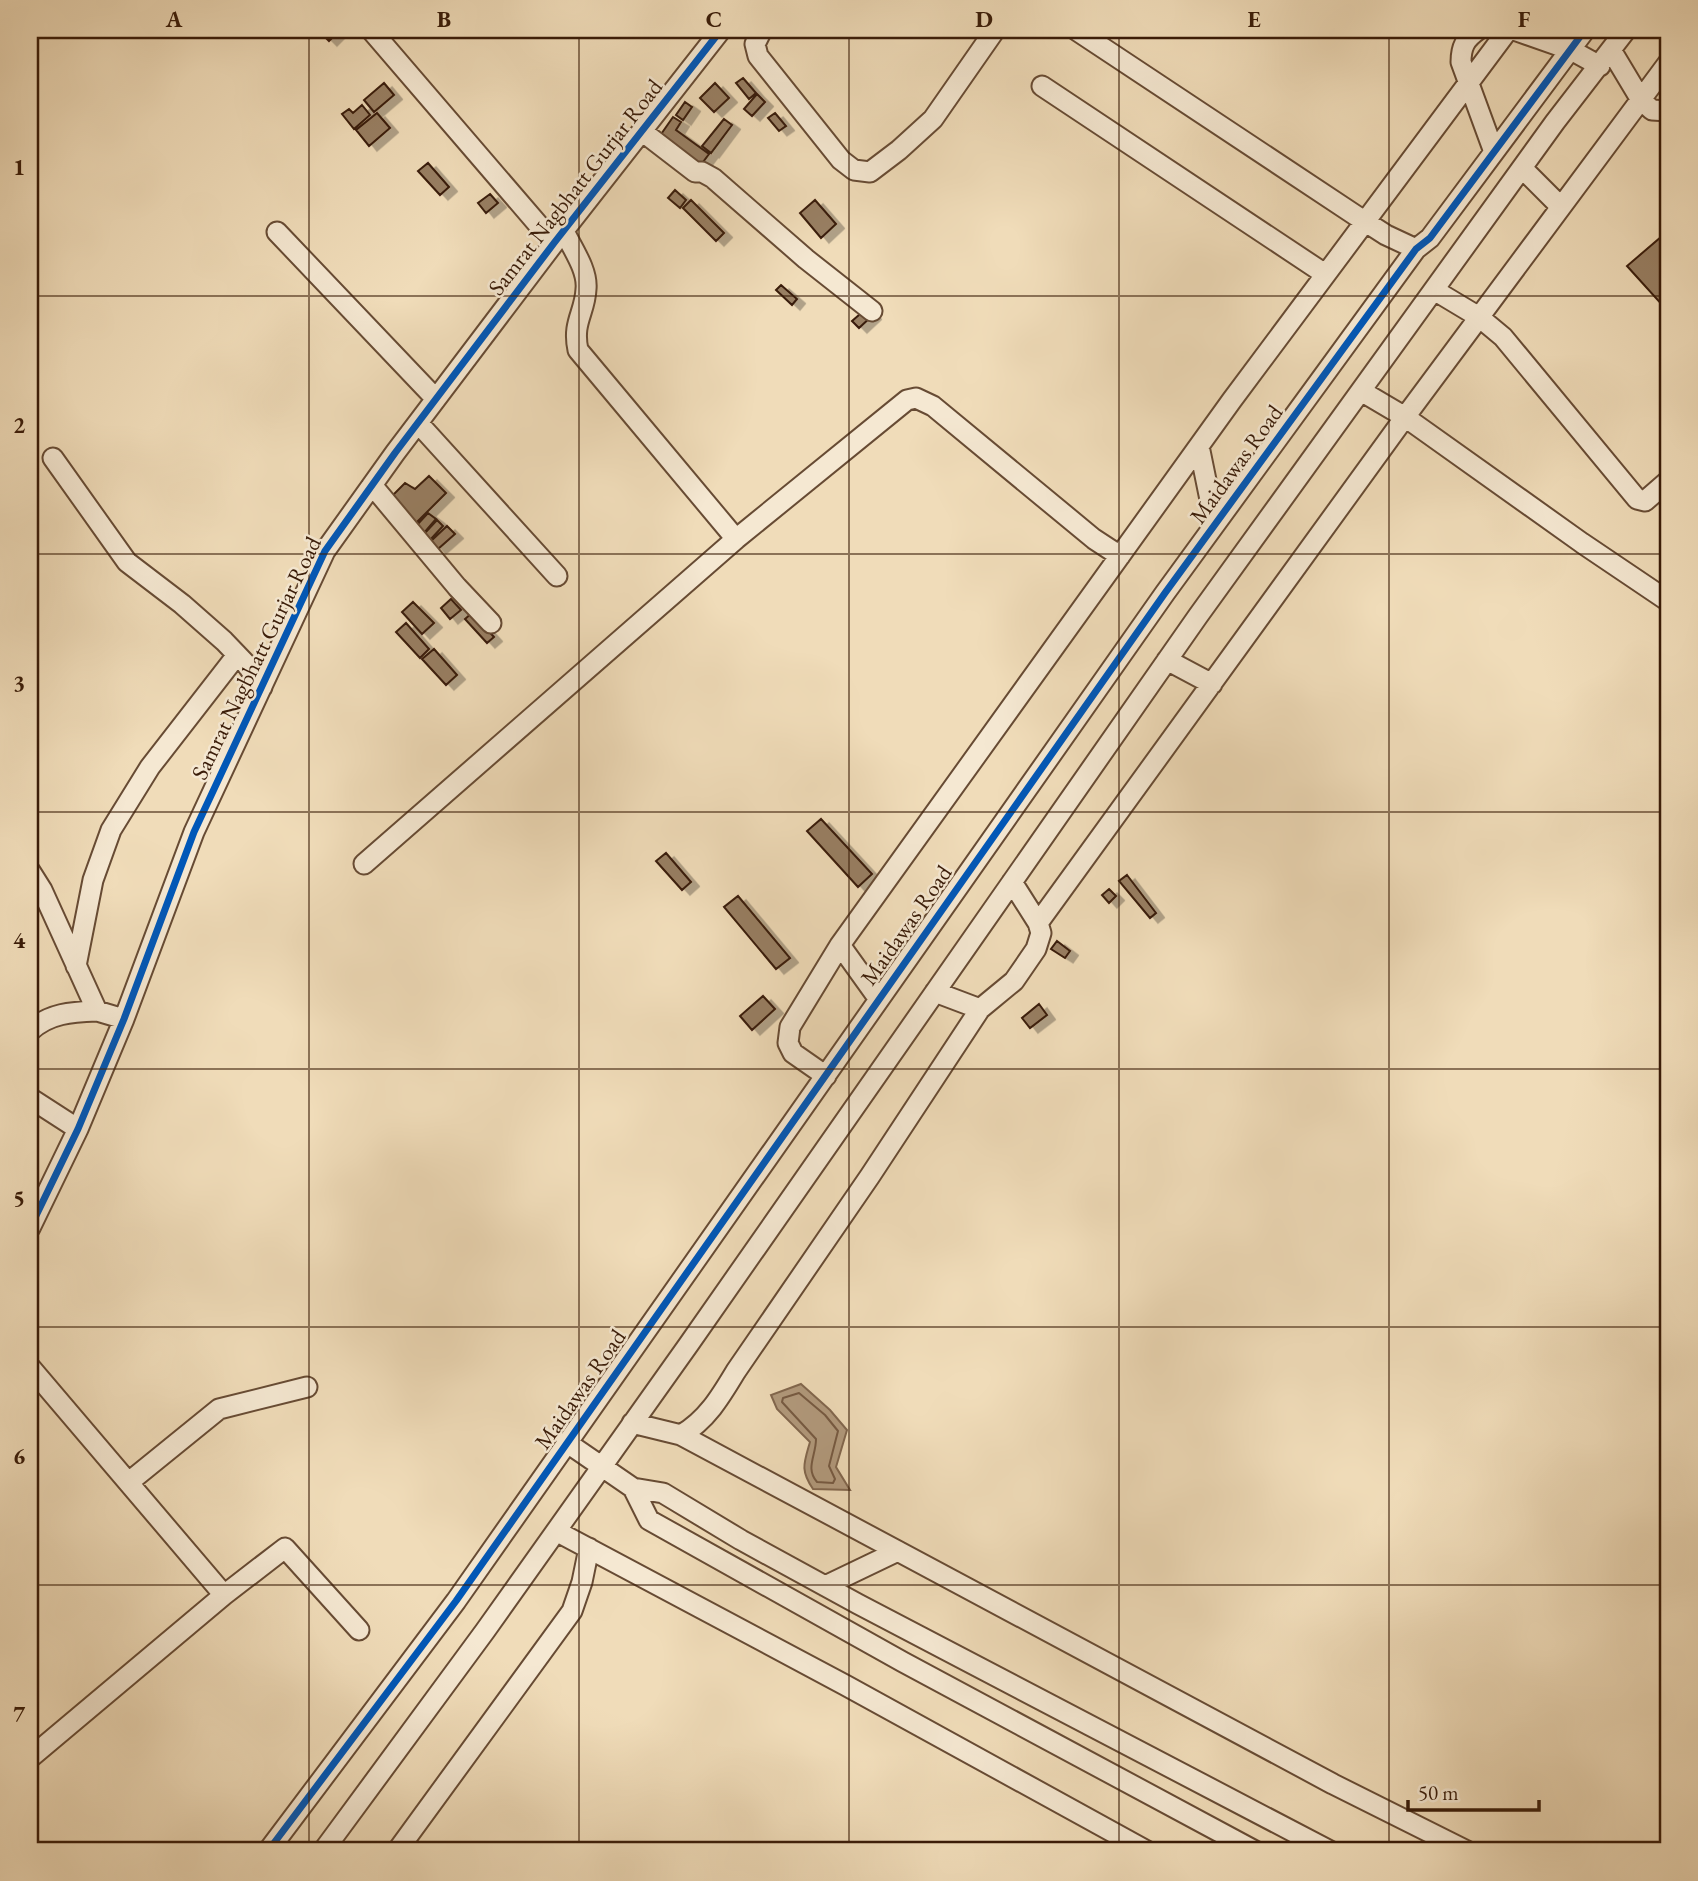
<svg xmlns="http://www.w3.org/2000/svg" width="1698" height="1881" font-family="'EB Garamond',serif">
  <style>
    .water { fill: #b29a7d; stroke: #82674e; stroke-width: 2 }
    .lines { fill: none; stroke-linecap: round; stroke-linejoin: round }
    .shore { stroke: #765a42; stroke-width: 2 }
    .building { fill: #987f64; stroke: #391b08; stroke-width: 2; filter: url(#shadow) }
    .minor-casing { stroke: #674b34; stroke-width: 23 }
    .minor { stroke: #f5e8d2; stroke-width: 19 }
    .cycleway-casing { stroke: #f5e8d2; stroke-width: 11 }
    .cycleway { stroke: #0057b8; stroke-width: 7 }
    .grid { fill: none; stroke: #391b08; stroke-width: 2; stroke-opacity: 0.55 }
    .labels { text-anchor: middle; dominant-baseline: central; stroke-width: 5; stroke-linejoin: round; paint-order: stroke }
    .street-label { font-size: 23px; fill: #391b08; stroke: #f5e8d2 }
    .neatline { fill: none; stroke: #391b08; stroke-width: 2.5 }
    .grid-label { font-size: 23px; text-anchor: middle; font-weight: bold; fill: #391b08 }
  </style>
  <defs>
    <filter id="shadow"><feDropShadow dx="8" dy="4.5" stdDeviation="0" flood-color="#0004"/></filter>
  </defs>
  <rect width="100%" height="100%" fill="#f0dcb9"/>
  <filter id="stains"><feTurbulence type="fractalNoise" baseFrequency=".00286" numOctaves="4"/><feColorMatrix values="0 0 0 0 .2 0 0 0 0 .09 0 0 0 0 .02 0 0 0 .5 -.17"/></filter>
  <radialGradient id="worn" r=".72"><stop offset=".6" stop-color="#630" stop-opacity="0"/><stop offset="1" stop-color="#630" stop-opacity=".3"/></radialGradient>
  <path class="water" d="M801,1384l29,26 17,20 -11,37 14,23 -37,-1c-13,-19 -9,-26 -3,-47l-33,-33 -6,-14z"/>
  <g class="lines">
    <path class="shore" d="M799,1393l26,22 13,16 -9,35 6,13 -2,4 -16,-1c-12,-14 -1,-26 -1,-43l-34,-37 1,-4z"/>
  </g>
  <path class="building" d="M318,30h18l2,2 -9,9z
    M743,78l13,15 -7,6 -13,-16z
    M384,83l10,12 -20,17 -10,-12z
    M715,83l14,15 -15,14 -14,-14z
    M757,94l8,8 -13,14 -8,-7z
    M685,102l7,5 -9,13 -7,-5z
    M362,105l8,10 -16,14 -12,-15 7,-5 4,4z
    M377,113l13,15 -21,18 -13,-16z
    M775,113l11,13 -7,5 -11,-13z
    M673,117l8,5 -5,8 33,24 -12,16 -40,-30z
    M724,119l8,6 -21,28 -9,-7z
    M428,163l21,24 -9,8 -22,-24z
    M675,190l11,10 -6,8 -12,-10z
    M490,194l8,9 -12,10 -8,-10z
    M691,200l33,33 -8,8 -33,-33z
    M815,200l21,24 -15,14 -21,-25z
    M1668,231v73l-4,3 -37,-41z
    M781,285l16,14 -5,6 -16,-15z
    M867,308l6,7 -14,13 -7,-7z
    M429,476l17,17 -30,30 -23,-28 12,-12 10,6z
    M428,513l8,6 -12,14 -8,-7z
    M437,520l6,6 -13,14 -6,-6z
    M447,526l8,8 -17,15 -7,-8z
    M451,599l10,11 -11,9 -9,-11z
    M413,602l21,21 -12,11 -20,-22z
    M472,613l22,24 -7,6 -22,-24z
    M406,623l23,26 -9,9 -24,-26z
    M434,649l23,26 -11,10 -24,-26z
    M821,819l51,55 -14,13 -51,-56z
    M666,853l25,29 -9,8 -26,-29z
    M1127,875l29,38 -6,5 -31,-37z
    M1109,889l7,7 -7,7 -7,-8z
    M738,896l52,62 -14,11 -52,-62z
    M1057,941l13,10 -5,7 -14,-9z
    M763,996l12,13 -23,21 -12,-14z
    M1039,1004l8,11 -17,13 -8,-10z"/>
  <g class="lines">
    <g class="minor-casing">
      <path id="minor" d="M371,30l183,213
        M762,30l-7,14 3,12 83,104 13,10 16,2 29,-22 34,-31 62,-89
        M1076,30l279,185 31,20 30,14
        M1478,30c-13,9 -17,17 -17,32l33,90
        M1514,30l57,20 29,16
        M1611,50l30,50 11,10 16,1
        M1042,86l283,188
        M643,132l52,40h7l11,6 93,81 66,52
        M1522,168l39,39
        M277,232l159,167
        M1434,290l45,27 24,20 134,162 8,2 23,-20
        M1361,391l44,26 177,126 86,58
        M419,424l138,152
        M1199,446l16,78
        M53,458l74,104 55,42 42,37 23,24 15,22
        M372,485l85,102 34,36
        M736,539l171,-139 9,-2 17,8 161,133 26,17
        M1167,660l45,24
        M364,864l372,-325 -158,-189c-6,-28 7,-37 8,-61 2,-19 -14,-41 -22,-58
        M30,871l12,19 55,121 27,8
        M1012,882l26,41
        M840,945l38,53
        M76,966l17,-86 18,-50 39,-63 87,-112
        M935,992l45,17
        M30,1031c19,-18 42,-19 67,-20
        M826,1076l-33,-23 -5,-10 2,-16 50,-82 392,-545 276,-370
        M30,1098l48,31
        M30,1228l48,-99 46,-110 70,-187 131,-281 70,-98 159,-210 167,-213
        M30,1367l194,228 61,-47 74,82
        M632,1423l49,12c26,-15 40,-39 55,-64l134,-195 110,-167 34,-28 22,-32 5,-16 -3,-10 367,-506 263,-354
        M681,1435l652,349 134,67
        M566,1442l67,46 30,5 78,47 117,64 472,247
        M129,1482l90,-73 88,-22
        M633,1488l16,32 254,142 352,189
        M556,1531l289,154 302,166
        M825,1586l73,-35
        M30,1758l194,-163
        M268,1851l188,-250 709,-1008 251,-344 14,-11 155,-208
        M323,1851l162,-220 204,-287 509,-728 357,-494 71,-92
        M397,1851l175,-240 10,-29 7,-34"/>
    </g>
    <use href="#minor" class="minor"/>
    <g class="cycleway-casing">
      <path id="cycleway" d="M30,1228l48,-99 46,-110 70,-187 131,-281 70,-98 159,-210 167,-213
        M268,1851l188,-250 709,-1008 251,-344 14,-11 155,-208"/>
    </g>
    <use href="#cycleway" class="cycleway"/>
  </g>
  <path class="grid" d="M309,30v1821M579,30v1821M849,30v1821M1119,30v1821M1389,30v1821M30,296h1638M30,554h1638M30,812h1638M30,1069h1638M30,1327h1638M30,1585h1638"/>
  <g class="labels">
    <g class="street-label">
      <text transform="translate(575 187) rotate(-52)">Samrat Nagbhatt Gurjar Road</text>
      <text transform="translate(1236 464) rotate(-54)">Maidawas Road</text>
      <text transform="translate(256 658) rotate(-64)">Samrat Nagbhatt Gurjar Road</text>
      <text transform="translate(906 925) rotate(-55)">Maidawas Road</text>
      <text transform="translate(580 1389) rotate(-55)">Maidawas Road</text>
    </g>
  </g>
  <rect width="1698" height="1881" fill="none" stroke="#f0dcb9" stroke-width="77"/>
  <path d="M1408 1800v10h131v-10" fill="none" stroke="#391b08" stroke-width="3.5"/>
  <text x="1418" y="1800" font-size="21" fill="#391b08" stroke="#f5e8d2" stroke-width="5" paint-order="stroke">50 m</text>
  <rect x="38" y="38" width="1622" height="1804" class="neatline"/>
  <g class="grid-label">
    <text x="174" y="27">A</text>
    <text x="444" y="27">B</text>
    <text x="714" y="27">C</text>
    <text x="984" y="27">D</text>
    <text x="1254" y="27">E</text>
    <text x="1524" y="27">F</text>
    <text x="19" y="175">1</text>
    <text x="19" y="433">2</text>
    <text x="19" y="691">3</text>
    <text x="19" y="948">4</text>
    <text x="19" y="1206">5</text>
    <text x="19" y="1464">6</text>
    <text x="19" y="1722">7</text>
  </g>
  <rect width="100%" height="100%" filter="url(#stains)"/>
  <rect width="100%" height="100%" fill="url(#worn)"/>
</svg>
